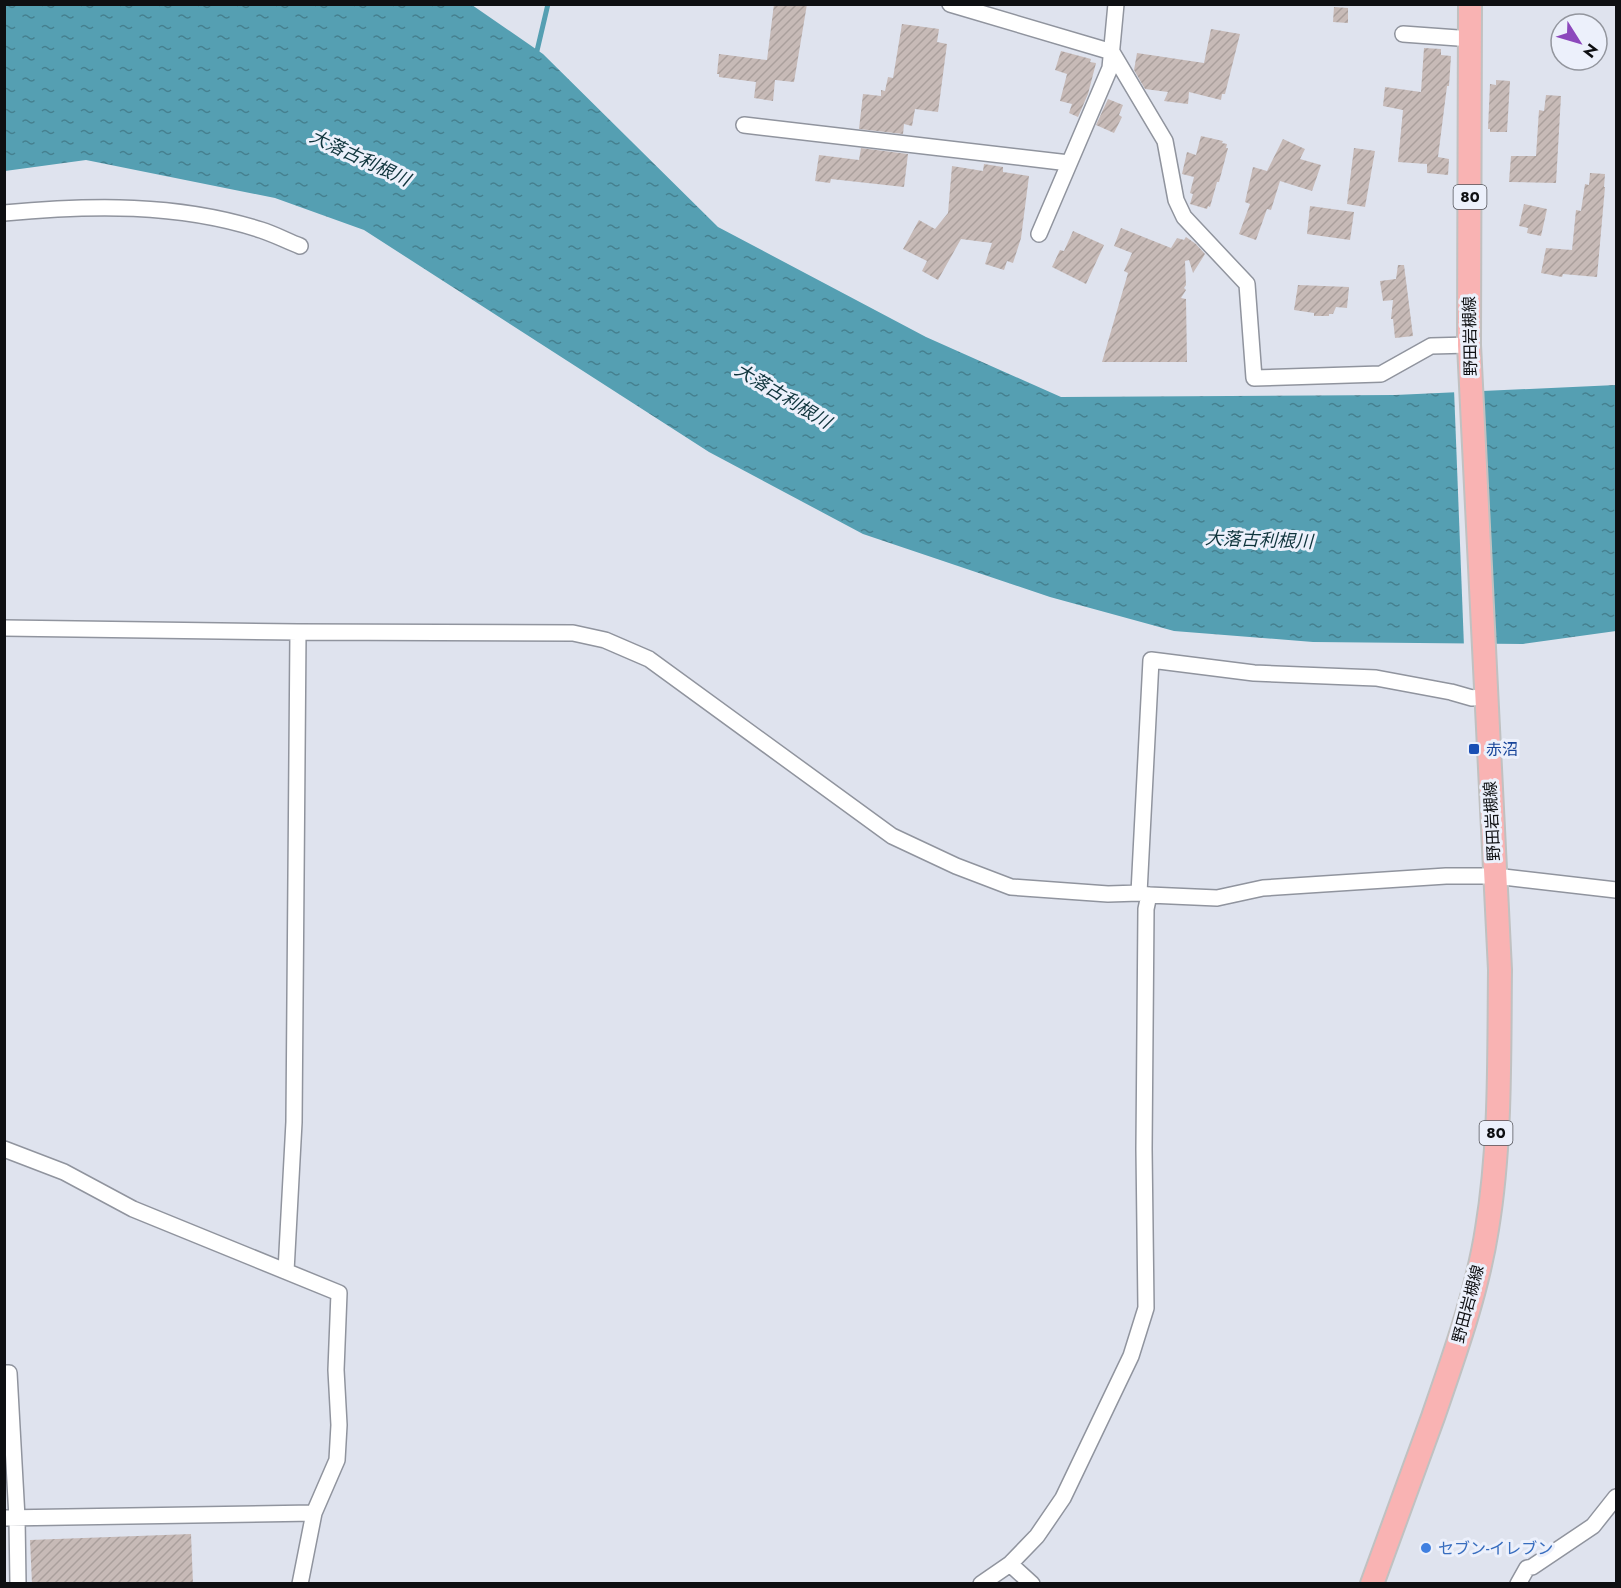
<svg xmlns="http://www.w3.org/2000/svg" width="1621" height="1588" font-family="Jost,'Noto Sans JP',sans-serif">
  <style>
    .water { fill: url(#water-ripples) }
    .pier { fill: #dfe3ee }
    .lines { fill: none; stroke-linecap: round; stroke-linejoin: round }
    .stream { stroke: #559fb2; stroke-width: 5 }
    .building { fill: url(#building-hatch) }
    .street-casing { stroke: #90949e; stroke-width: 18 }
    .primary-casing { stroke: #c0c1c1; stroke-width: 26 }
    .street { stroke: #fff; stroke-width: 15 }
    .primary { stroke: #f9b3b3; stroke-width: 22 }
    .transit-dot { fill: #1a4fb4; stroke: #ecf0fb; stroke-width: 2 }
    .shop-dot { fill: #3f7fe0; stroke: #ecf0fb; stroke-width: 2 }
    .labels { text-anchor: middle; dominant-baseline: central; stroke-width: 6; stroke-linejoin: round; paint-order: stroke }
    .shield { fill: #ecf0fb; stroke: #515258; stroke-width: 1.5 }
    .shield-label { font-size: 15px; font-weight: bold; fill: #0e0f12 }
    .street-label { font-size: 16px; fill: #0e0f12; stroke: #ecf0fb }
    .transit-label { font-size: 16px; fill: #164399; stroke: #ecf0fb; text-anchor: start }
    .shop-label { font-size: 16px; fill: #366cbe; stroke: #ecf0fb; text-anchor: start }
    .water-label { font-size: 18px; font-style: italic; fill: #0f343c; stroke: #ecf0fb }
  </style>
  <defs>
    <pattern id="water-ripples" width="26" height="14" patternUnits="userSpaceOnUse" patternTransform="scale(1.5)"><rect width="26" height="14" fill="#559fb2"/><path d="M2 4q2-2 4 0t4 0M15 11q2-2 4 0t4 0" fill="none" stroke="#45808f"/></pattern>
    <pattern id="building-hatch" width="6" height="6" patternUnits="userSpaceOnUse" patternTransform="scale(1.5)"><rect width="6" height="6" fill="#c7bab7"/><path d="M-1 1l2-2M0 6l6-6M5 7l2-2" fill="none" stroke="#aa9f9c"/></pattern>
  </defs>
  <rect width="100%" height="100%" fill="#dfe3ee"/>
  <path class="water" d="M4,5h468l71,49 175,173 208,110 135,60 334,-2 221,-10v246l-93,13 -210,-2 -139,-11 -124,-34 -187,-63 -154,-82 -345,-222 -89,-32 -189,-38 -81,11z"/>
  <path class="pier" d="M1481,388l10,259h-27l-10,-258z"/>
  <g class="lines">
    <path class="stream" d="M536,55l12,-51"/>
  </g>
  <path class="building" d="M774,4h33l-13,78 -19,-2 -2,21 -19,-3 2,-16 -37,-5v-3h-2l2,-20 48,6z
    M1334,7l14,1v15l-15,-1z
    M902,24l37,5 -2,13 10,2 -9,68 -23,-3 -3,17 -8,-2 -1,10 -44,-5 4,-35 18,2v-6l4,1 3,-14 5,1z
    M1211,29l29,5 -15,60h-3l-1,6 -32,-8 -1,12 -24,-3 4,-9 -23,-3 -11,-19 3,-17 67,10z
    M1424,48l17,1v6l10,1 -2,30h-2l-9,71 11,2 -1,16 -21,-2v-9l-29,-2 5,-52 -20,-4 2,-19 36,5z
    M1061,51l30,8 -1,3 6,1 -8,31 -10,23 -9,-4 3,-9 -12,-3 7,-27 -12,-4z
    M1496,80l14,1 -3,51h-17v-3h-2l2,-45 6,1z
    M1546,95l15,1 -5,87 -47,-1 2,-26h25l3,-46 5,1z
    M1108,99l15,6 -4,10 3,2 -8,16 -18,-8z
    M1201,136l22,5 -1,2 5,1 -1,4h2l-9,34h-2l-7,25 -2,-1 -1,3 -17,-5 3,-10 -3,-1 4,-16 -12,-3 5,-22 9,3z
    M1283,139l22,10 -5,10 21,6 -9,26 -32,-10 -9,29 -4,-1 -11,31 -17,-6 11,-30 -5,-2 8,-35 14,4z
    M861,148l47,6 -4,33 -73,-8 -1,4 -15,-2 4,-26 40,5z
    M1354,148l21,3 -10,56 -18,-3z
    M984,164l19,3v5l26,4 -8,62 -8,25 -6,-2 -3,9 -19,-6 7,-21 -31,-4 -23,41 -16,-9 5,-10 -24,-12 16,-29 16,9 13,-16 4,-47 31,5z
    M1590,173l15,1 -1,13h1l-8,90 -34,-3 -1,3 -21,-4 5,-25 26,2 4,-40 5,1 4,-27 4,1z
    M1524,204l23,5 -6,27 -14,-3 1,-5 -9,-2z
    M1310,206l44,6 -4,28 -43,-6z
    M1121,228l50,20 6,-10 7,2 2,-3 10,7 9,10 -12,19 -4,-13 -4,1 1,24 -2,3 2,2 -5,8 5,1 1,63h-85l26,-89 -4,-2 8,-18 -18,-7z
    M1073,231l31,14 -18,39 -34,-17 8,-17 4,1z
    M1398,265h6l9,71 -18,2 -2,-19h-2l2,-19 -10,1 -3,-20 16,-2z
    M1298,285l51,2 -2,21 -11,-1 -3,7h-4v2h-15v-3l-20,-3z
    M191,1534l2,50h-161l-2,-44z"/>
  <g class="lines">
    <g class="street-casing">
      <path id="street" d="M950,4l162,48 53,89 11,59 8,17 63,67 7,94 127,-4 50,-28 38,-1
        M1403,34l69,5
        M744,125l325,38
        M4,213c86,-8 174,-10 257,17 13,4 26,11 39,16
        M1039,234l71,-166 6,-64
        M4,628l294,4 275,1 32,7 44,19 243,177 64,30 55,21 97,7 31,-1 10,2 68,3 46,-10 183,-12h49l121,14
        M1139,893l12,-233 103,13 122,5 75,14 21,6 15,-2
        M4,1149l60,23 69,37 206,84 -3,77 3,55 -2,35 -23,53 -14,71
        M286,1271l8,-149 4,-490
        M4,1373h5l8,145 1,66
        M4,1518l310,-5
        M1010,1564l22,20
        M981,1584l29,-20 27,-28 26,-38 68,-142 15,-48 -2,-159 2,-240 3,-14
        M1518,1584l9,-16 5,-1 61,-41 23,-29"/>
    </g>
    <g class="primary-casing">
      <path id="primary" d="M1372,1584c21,-56 41,-112 61,-167 21,-61 44,-124 54,-188 14,-85 12,-173 13,-259l-31,-625 1,-341"/>
    </g>
    <use href="#street" class="street"/>
    <use href="#primary" class="primary"/>
  </g>
  <rect class="transit-dot" x="1468" y="743" width="12" height="12" rx="3"/>
  <circle class="shop-dot" cx="1426" cy="1548" r="6"/>
  <g class="labels">
    <g class="shield">
      <rect x="1453.5" y="185" width="33" height="24" rx="4.5"/>
      <rect x="1479.5" y="1121" width="33" height="24" rx="4.5"/>
    </g>
    <g class="shield-label">
      <text x="1470" y="197">80</text>
      <text x="1496" y="1133">80</text>
    </g>
    <g class="street-label">
      <text transform="translate(1470 336) rotate(-91)">野田岩槻線</text>
      <text transform="translate(1492 821) rotate(-93)">野田岩槻線</text>
      <text transform="translate(1468 1304) rotate(-75)">野田岩槻線</text>
    </g>
    <g class="transit-label">
      <text x="1486" y="749">赤沼</text>
    </g>
    <g class="shop-label">
      <text x="1438" y="1548">セブン-イレブン</text>
    </g>
    <g class="water-label">
      <text transform="translate(360 158) rotate(25)">大落古利根川</text>
      <text transform="translate(783 396) rotate(31)">大落古利根川</text>
      <text transform="translate(1259 540) rotate(2)">大落古利根川</text>
    </g>
  </g>
  <rect width="1621" height="1588" fill="none" stroke="#0e0f12" stroke-width="12"/>
  <g transform="translate(1579 42) rotate(127)"><circle r="28" fill="#ecf0fb" stroke="#93969e" stroke-width="1.5"/>
  <path d="M0-4.5L10 22L0 15L-10 22Z" fill="#8c48bc"/>
  <text y="-9" font-size="16" font-weight="bold" text-anchor="middle" fill="#0e0f12">N</text>
  </g>
</svg>
